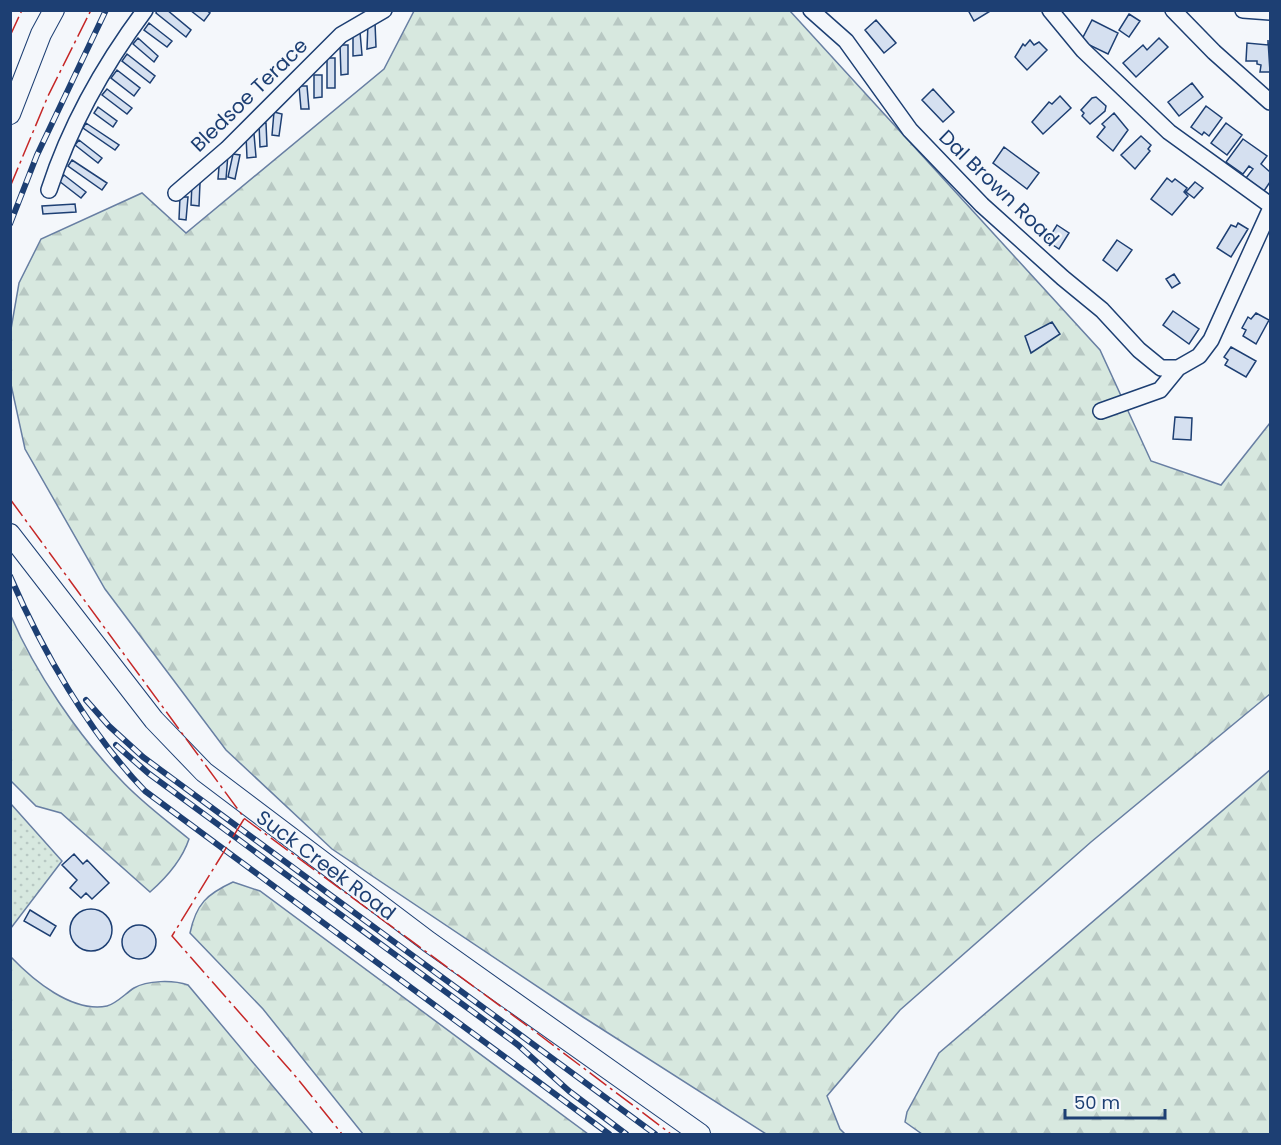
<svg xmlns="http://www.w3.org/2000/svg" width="1281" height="1145" font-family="Poppins,sans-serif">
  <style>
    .forest { fill: url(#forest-firs); stroke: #687fa3; stroke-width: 1.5 }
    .park { fill: url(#park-dots); stroke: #687fa3; stroke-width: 1.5 }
    .building { fill: #d5e0f0; stroke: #1d3f73; stroke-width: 1.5 }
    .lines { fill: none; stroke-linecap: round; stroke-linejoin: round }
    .minor-casing { stroke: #1d3f73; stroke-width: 18 }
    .major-casing { stroke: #1d3f73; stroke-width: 22 }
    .minor { stroke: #f4f7fb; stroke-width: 15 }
    .major { stroke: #f4f7fb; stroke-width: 20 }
    .rail-casing { stroke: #1d3f73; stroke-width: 6 }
    .rail { stroke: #f4f7fb; stroke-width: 4; stroke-dasharray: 11; stroke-linecap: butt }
    .power { stroke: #c62828; stroke-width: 1.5; stroke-dasharray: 21 4.5 3 4.5; stroke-linecap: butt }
    .labels { text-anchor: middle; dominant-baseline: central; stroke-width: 4.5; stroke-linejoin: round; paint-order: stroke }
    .street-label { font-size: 20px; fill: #1d3f73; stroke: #f4f7fb }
  </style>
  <defs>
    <pattern id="forest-firs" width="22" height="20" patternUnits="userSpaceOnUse" patternTransform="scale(1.5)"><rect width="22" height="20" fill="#d7e8df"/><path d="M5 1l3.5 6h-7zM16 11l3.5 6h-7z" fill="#b8c8c3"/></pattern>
    <pattern id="park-dots" width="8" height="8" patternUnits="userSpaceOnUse" patternTransform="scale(1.5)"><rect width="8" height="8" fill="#d7e8df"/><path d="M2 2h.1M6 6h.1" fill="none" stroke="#b8c8c3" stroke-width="1.8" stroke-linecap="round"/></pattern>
  </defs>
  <rect width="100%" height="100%" fill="#f4f7fb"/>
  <path class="forest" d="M414,11h376l310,339 51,111 70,24 49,-62v271l-179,148 -191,168 -73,86 13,33 5,5h-79l-183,-117 -251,-168 -106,-99 -121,-161 -80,-140 -15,-69 1,-51 8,-46 22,-44 101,-46 44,40 198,-164z
    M11,616c24,56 67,119 109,163 20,22 46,41 69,60 -7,21 -23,39 -39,53l-89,-79 -25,-7 -25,-25z
    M1270,770v364h-348l-17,-12 2,-10 32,-59z
    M233,882l27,9 328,243h-225l-100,-125 -73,-76c6,-29 17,-39 43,-51z
    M11,957c22,23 61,56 96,49 9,-2 19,-13 27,-18 13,-8 40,-8 54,-3l125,149h-302z"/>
  <path class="park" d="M11,804l51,57 -51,67h-1z"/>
  <path class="building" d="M157,10h10l24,20 -5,7 -30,-24z
    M190,10h16l4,3 -6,8z
    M968,10h24l-18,11z
    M1129,14l11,7 -11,16 -10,-7z
    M876,20l20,23 -12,10 -19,-23z
    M1092,20l26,13 -10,21 -27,-13z
    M149,23l23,18 -5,6 -23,-17z
    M368,23h7l1,24 -9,2z
    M360,32l2,23 -9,1v-23z
    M138,38l20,18 -4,6 -21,-18z
    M1159,38l9,9 -32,30 -13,-14 20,-18 4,5z
    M1030,40l4,5 5,-3 8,8 -20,20 -12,-13 8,-13 2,2z
    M1268,40l2,32h-10l1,-7 -4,-1v-3h-11l1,-18 21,2z
    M340,45h8v29l-7,1z
    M127,54l28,22 -5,7 -28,-22z
    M327,58h8v30h-8z
    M117,70l23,18 -6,8 -23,-18z
    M314,75h8v22l-8,1z
    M1192,83l11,14 -24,19 -11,-14z
    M299,86h8l2,23h-8z
    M107,89l25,19 -5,6 -25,-19z
    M933,89l21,23 -11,10 -21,-22z
    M1060,96l11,12 -28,26 -11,-12 17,-20 3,2z
    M1096,97l10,9 -1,5 -15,13 -8,-8 2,-3 -3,-3 11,-12z
    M1206,106l16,12 -13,18 -5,-4 -2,3 -11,-8z
    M98,107l19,14 -4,6 -19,-14z
    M274,112l8,2 -3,22 -7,-1z
    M1114,113l14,17 -15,21 -16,-14 8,-10 -3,-3z
    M86,123l33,22 -4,5 -32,-22z
    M266,123l1,23 -7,1 -1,-23z
    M1226,123l16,12 -15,20 -16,-12z
    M254,134l2,23 -9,1 -1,-23z
    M1141,136l10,9 -3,4 2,2 -15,18 -14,-14z
    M1243,139l24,17 -6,8 9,8v10l-6,9 -18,-13 7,-9 -4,-3 -6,8 -17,-12z
    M79,140l23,18 -4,5 -23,-18z
    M1004,147l35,26 -12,16 -34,-26z
    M228,154l-2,25h-8l2,-24z
    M233,154l7,1 -5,24 -7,-2z
    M72,160l35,23 -5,7 -34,-24z
    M64,175l22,17 -5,6 -22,-17z
    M1167,178l5,4 3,-3 12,9 -3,4 4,4 -16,19 -21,-16z
    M1195,182l8,6 -9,10 -8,-6z
    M192,183h8l-1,23 -8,-1z
    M180,197h8l-2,23 -7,-1z
    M75,204l1,8 -33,2 -1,-8z
    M1238,223l10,6 -17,28 -14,-9 14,-23 5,2z
    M1057,225l12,8 -10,16 -12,-8z
    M1117,240l15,10 -15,21 -14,-11z
    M1174,274l6,9 -8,5 -6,-9z
    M1173,311l26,18 -10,15 -26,-19z
    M1256,313l13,7 -13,24 -13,-8 3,-6 -4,-2 6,-11 3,2z
    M1052,322l8,12 -29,19 -6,-17z
    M1231,347l25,14 -10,16 -21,-12 3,-5 -4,-3z
    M1175,417l17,1 -1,22 -18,-1z
    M74,854l9,10 4,-4 22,23 -17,16 -6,-6 -5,5 -11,-10 7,-8 -15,-15z
    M70 930a21 21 0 1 1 42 0a21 21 0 1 1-42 0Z
    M30,910l26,16 -6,10 -26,-15z
    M122 942a17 17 0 1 1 34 0a17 17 0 1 1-34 0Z"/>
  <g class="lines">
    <g class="minor-casing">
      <path id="minor" d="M811,10l35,31 64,89 72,75 81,73 39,32 37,40 22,18h17
        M1050,10l33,40 86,82 101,73
        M1173,10l41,42 56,50
        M1243,10l27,2
        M49,190c21,-65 55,-125 96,-180
        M176,193l51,-44 114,-114 43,-25
        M1101,411l59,-21 18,-22 21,-12 12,-16 59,-130"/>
    </g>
    <g class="major-casing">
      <path id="major" d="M10,114l31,-80 13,-24
        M10,534l144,186 50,52 225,170 271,192"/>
    </g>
    <use href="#minor" class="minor"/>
    <use href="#major" class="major"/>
    <g class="rail-casing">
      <path id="rail" d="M10,224l27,-69 69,-145
        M10,576c32,74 79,157 135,215l464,343
        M86,700l23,26 34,31 512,377
        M116,745l32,28 370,272 51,46 57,43"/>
    </g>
    <use href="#rail" class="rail"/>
    <path class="power" d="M10,36l12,-26
      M10,187l38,-91 43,-86
      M10,499l235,320 288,211 138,104
      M244,819l-72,117 125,142 45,56"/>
  </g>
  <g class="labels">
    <g class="street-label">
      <text transform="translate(249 95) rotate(-44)">Bledsoe Terace</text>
      <text transform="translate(999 188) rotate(44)">Dal Brown Road</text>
      <text transform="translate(326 865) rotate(37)">Suck Creek Road</text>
    </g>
  </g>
  <rect width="1281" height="1145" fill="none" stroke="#1d3f73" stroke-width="24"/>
  <path d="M1065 1109v9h100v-9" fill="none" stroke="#1d3f73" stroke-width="3"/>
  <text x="1074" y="1109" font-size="18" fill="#1d3f73" stroke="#f4f7fb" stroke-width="4.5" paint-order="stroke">50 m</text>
</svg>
